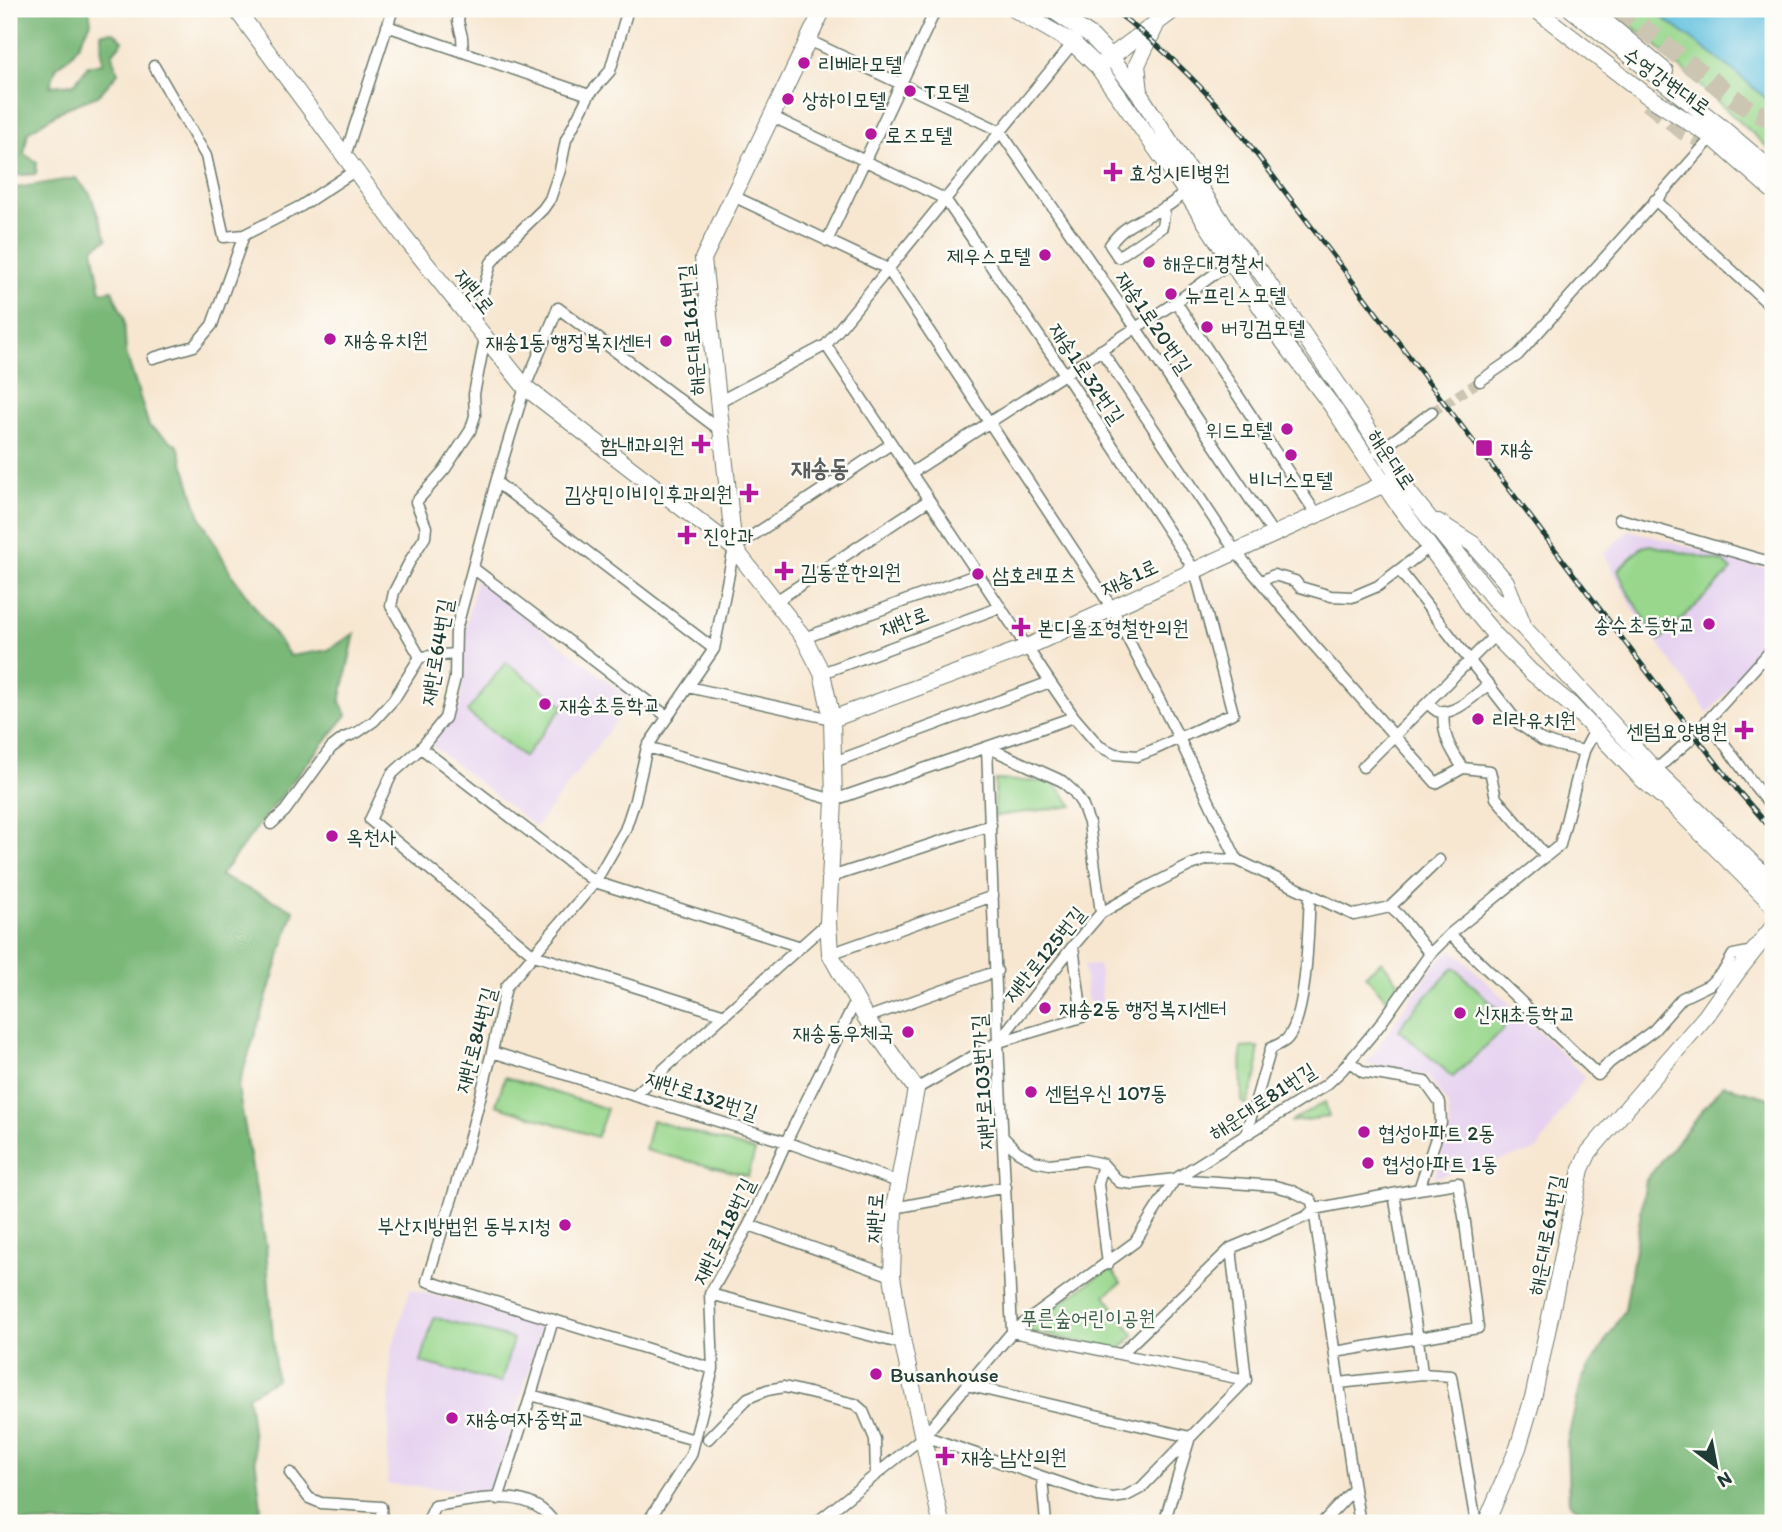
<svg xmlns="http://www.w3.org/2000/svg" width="1782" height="1532" font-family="Itim,'Poor Story',sans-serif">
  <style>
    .built { fill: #e6d2f0 }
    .green { fill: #98d78c; stroke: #5c8a60; stroke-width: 2 }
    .forest { fill: #7ab878; stroke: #4c7a56; stroke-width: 2 }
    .water { fill: #5fbfde; stroke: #3f7e89; stroke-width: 2 }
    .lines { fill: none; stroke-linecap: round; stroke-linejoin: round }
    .minor-tunnel { stroke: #ccc5b2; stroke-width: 10; stroke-dasharray: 10 5; stroke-linecap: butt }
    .trunk-tunnel { stroke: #ccc5b2; stroke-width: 19; stroke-dasharray: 19 10; stroke-linecap: butt }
    .minor-casing { stroke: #6b786b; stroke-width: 13 }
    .secondary-casing { stroke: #6b786b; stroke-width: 18 }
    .minor { stroke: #fff; stroke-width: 10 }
    .secondary { stroke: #fff; stroke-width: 16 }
    .rail-casing { stroke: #1f3d34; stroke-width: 5 }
    .rail { stroke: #fdfcf7; stroke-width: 2.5; stroke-dasharray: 8; stroke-linecap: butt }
    .poi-dot { fill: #b5179e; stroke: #fdfcf7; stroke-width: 2.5 }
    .labels { text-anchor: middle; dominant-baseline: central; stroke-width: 5; stroke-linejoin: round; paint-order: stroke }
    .poi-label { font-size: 21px; fill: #1f3d34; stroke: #fdfcf7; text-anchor: start }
    .street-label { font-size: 21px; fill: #1f3d34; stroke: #fdfcf7 }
    .park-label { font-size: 21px; fill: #3d644a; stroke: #fdfcf7 }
    .quarter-label { font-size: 24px; font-weight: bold; fill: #5a5d5d; stroke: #fdfcf7 }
  </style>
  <rect width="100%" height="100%" fill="#fdfcf7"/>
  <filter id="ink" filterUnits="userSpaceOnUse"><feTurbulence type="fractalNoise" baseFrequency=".0143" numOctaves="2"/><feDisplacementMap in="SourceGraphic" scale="14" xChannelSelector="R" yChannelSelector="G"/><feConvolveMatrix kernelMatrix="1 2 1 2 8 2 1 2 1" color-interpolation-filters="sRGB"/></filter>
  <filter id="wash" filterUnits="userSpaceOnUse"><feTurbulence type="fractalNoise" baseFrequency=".00686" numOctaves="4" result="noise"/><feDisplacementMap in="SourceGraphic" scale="28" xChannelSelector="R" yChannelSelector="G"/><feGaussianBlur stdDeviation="1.57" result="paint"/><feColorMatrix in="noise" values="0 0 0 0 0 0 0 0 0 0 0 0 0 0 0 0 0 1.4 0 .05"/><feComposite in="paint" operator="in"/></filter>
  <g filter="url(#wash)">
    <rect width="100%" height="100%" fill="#f7e7d1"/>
    <path class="built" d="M1629,530l144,40v71l-65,72 -76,-106 -28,-54z
      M476,579l156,121 -96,127 -105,-82 29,-38 5,-77z
      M1452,949l133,127 -48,74 -103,28 16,-50 -2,-23 -21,-29 -61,-12 70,-101z
      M1099,965l3,39 -9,1 -6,-5 -3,-34z
      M410,1289l133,35 -51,169 -105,-9 4,-132z"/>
    <path class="green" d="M1610,9h163v143l-121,-110z
      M1650,545l73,17 9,8 -73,71 -31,-48 -10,-23 24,-23z
      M506,662l58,44 -40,51 -57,-45z
      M995,780l59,2 19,24 -78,10z
      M1382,961l17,22 -12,17 -22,-25z
      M1454,967l52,50 -3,13 -50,47 -54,-47 8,-13z
      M1258,1047v25l-11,32 -5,-1 -1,-55z
      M505,1077l102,32 -10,28 -101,-32z
      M1325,1102l4,15 -39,5z
      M652,1120l103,31 -7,25 -103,-26z
      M1110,1268l11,15 -16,12 29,40 -14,15 -98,-20z
      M434,1317l79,22 -12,44 -80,-21z"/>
    <path class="forest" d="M9,9h80l2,13 -13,24 -8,11 -13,9 -7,20 24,-2 14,-18 14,-3 -1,-30 13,-1 9,9 -11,13 6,19 -20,23 -32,12 -38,24 -4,22 13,8 -1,12 -27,2z
      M76,178l14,16 17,45 -14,9 8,44 11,-2 12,28 2,35 23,73 29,20 21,68 33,61 58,81 38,-6 27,-17 -15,69 7,13 -45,54 -82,107 74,34 -56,178 28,158 10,133 -28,17 13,112 -15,15h-237v-1334z
      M1723,1085l50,14v424h-177l-27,-21 -2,-60 15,-63 43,-69 21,-130z"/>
    <path class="water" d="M1651,9h122v95l-44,-37z"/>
  </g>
  <g filter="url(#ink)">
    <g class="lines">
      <path class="minor-tunnel" d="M1432,412l48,-31"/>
      <path class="trunk-tunnel" d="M1618,9l133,102 22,8
        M1648,102l36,29 39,18"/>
      <g class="minor-casing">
        <path id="minor" d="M460,9l-2,12 4,16 1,15
          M387,26l202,69
          M808,40l192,91 136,197 138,207
          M154,66l52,90 18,81 20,-2
          M771,116l174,83 120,175 130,197 38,142 -80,37 -16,6 -22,-2 -16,-8 -25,-29 -24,-35 -224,-337
          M345,156l48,-147
          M733,196l155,73 224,339 67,130 58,122
          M1655,200l118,108
          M1165,207l-3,20 -44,30 -8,-12c13,-20 34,-27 54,-37 10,-5 18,-14 27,-20
          M827,241l109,-232
          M1176,302l141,213
          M474,323l17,-60 15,-18 37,-36 7,-10 10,-29 6,-30 23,-45 21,-24 18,-62
          M1101,350l135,202 77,92 123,139 27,-15 27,3 6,27 50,58
          M153,358l41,-12 18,-21 32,-90 57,-29 55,-36
          M1480,381l38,-26 197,-221
          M718,402l108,-57 247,-302
          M721,431l-163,-123 -33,79 -29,95 -40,148 -1,48 -10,40 -24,30 -29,26 -22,46 164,135 191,60
          M1378,452l54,-40
          M911,473l265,-171 55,-40
          M496,482l218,167
          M1620,519l153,44
          M473,568l195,149
          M1400,571l119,153 23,16 14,5 28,6
          M1262,581l12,-6 21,6 5,6 31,9 21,1 26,-11 50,-38
          M776,601l153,-101
          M804,638l174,-64
          M420,657l-29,-51 3,-14 17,-33 14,-22 1,-10 -10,-25 29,-33 25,-38 5,-15 -1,-22 11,-56
          M420,657l35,-3
          M822,673l179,-66
          M688,687l144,32
          M1427,703c1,1 8,7 10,8 17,6 39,-17 52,-27
          M1444,711c-3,23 7,39 19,57
          M1074,717l-87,30 11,295 14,290 234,48
          M1707,720l47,65 19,23
          M647,747l187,53 153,-53 75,34 12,11 8,12 7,19 12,90
          M421,748l174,134 206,65
          M834,762l216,-80
          M1363,767l132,-132
          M1651,774l40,-35 82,-91
          M271,824l14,-13 46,-63 13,-10 14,-6 16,-11 20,-22 26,-42
          M831,877l160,-52
          M1390,907l49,-47
          M1450,934l148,141 11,-12 45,-33 28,-32 27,-13 16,-16 8,-14 20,-4
          M830,954l163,-58
          M866,1018l131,-47
          M999,1042l83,-25 -9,-71
          M492,1052l294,90 112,40
          M916,1089l82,-47 75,-96 28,-33 46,-26 44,-22 17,-6 29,1 117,55 36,-8 10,9 30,38
          M635,1095l193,-173
          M1246,1134l25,-86c5,-2 11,-5 15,-8 22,-22 22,-113 24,-146
          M1004,1138l13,13 17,10 15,3 36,-4 18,4 16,18 14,2 42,-5 100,7 15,4 21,10 3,9 -7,7 -76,32 -110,106
          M1103,1164l-5,20 10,80
          M1394,1194l24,145 4,35 29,2 25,147
          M894,1208l112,-21
          M749,1225l143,51
          M1231,1248l15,132
          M710,1294l193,50
          M1335,1352l143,-24 -13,-106 -7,-39 -39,6
          M713,1369l-286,-88 40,-133 25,-96 14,-65 89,-105 30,-52 10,-30 12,-53 67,-98 20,-101 157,-104
          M1339,1383l83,-9
          M966,1385l224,52 -26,86
          M531,1395l164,45
          M924,1436l174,60 15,2 13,-2 15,-8 105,-108
          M708,1439l40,-41 19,-8 17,-3 71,17 8,7 12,28 1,36
          M290,1473l19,25 12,5 60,4 1,16
          M1042,1478l4,45
          M1354,1489l6,34
          M498,1499l33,-104 22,-75
          M427,1523l8,-17c38,-5 95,-22 119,17
          M647,1523l44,-68 22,-86 -3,-75 39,-69 37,-83 69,-140
          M816,1523l108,-87 88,-104 123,-90 40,-63 151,-94 16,-15 37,-44 51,-72 20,-20 110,-89 24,-94 11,-21
          M1322,1523l32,-34 -40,-280 105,-20 22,-66 -1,-20 -15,-21 -62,-10 -13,-10"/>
      </g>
      <g class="secondary-casing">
        <path id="secondary" d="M236,9l167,226 122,152 209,161 70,90 18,35 10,46 2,81 -6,122 2,32 36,64 50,71 -22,119 -2,68 11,68 38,179
          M1014,9l59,34 25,24 76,107 109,167 49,65 64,96 62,83 12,20 25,30 36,37 40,33 72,75 34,29 96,96
          M1051,9l41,28 19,20 29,38 91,141 29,35 105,153 44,69 84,105 31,30 131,142 118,113
          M1535,9l110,85 67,43 61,54
          M1571,9l150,118 52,44
          M1590,9l75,62
          M1104,62l71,-53
          M1140,92l-3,-27 19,-40
          M1438,522l35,22 33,38 16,40
          M734,548l-31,-289 120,-250
          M832,719l195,-72 366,-167
          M1486,1523l32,-75 16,-54 47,-225 8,-17 117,-136 32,-45 35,-44"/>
      </g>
      <use href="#minor" class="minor"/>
      <use href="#secondary" class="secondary"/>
      <g class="rail-casing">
        <path id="rail" d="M1112,9c45,33 84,71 121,114l471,624 35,45 34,39"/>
      </g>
      <use href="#rail" class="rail"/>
    </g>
  </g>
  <g class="poi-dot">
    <circle cx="804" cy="63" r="7"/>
    <circle cx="910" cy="91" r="7"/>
    <circle cx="788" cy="99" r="7"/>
    <circle cx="871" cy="134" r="7"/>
    <path d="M1109.5 161.5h7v7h7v7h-7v7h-7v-7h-7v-7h7z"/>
    <circle cx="1045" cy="255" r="7"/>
    <circle cx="1149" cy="262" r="7"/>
    <circle cx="1171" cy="294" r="7"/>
    <circle cx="1207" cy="327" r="7"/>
    <circle cx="330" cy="339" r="7"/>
    <circle cx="666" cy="341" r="7"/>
    <circle cx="1287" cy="429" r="7"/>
    <path d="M697.5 433.5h7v7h7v7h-7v7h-7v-7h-7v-7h7z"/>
    <rect x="1475" y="439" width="18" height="18" rx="3.5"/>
    <circle cx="1291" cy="455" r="7"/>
    <path d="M745.5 482.5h7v7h7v7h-7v7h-7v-7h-7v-7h7z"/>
    <path d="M683.5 524.5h7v7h7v7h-7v7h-7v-7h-7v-7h7z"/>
    <path d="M780.5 560.5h7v7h7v7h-7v7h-7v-7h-7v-7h7z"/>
    <circle cx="978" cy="574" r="7"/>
    <circle cx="1709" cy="624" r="7"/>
    <path d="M1017.5 616.5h7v7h7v7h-7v7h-7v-7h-7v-7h7z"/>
    <circle cx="545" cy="704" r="7"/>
    <circle cx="1478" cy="719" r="7"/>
    <path d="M1740.5 719.5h7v7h7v7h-7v7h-7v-7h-7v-7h7z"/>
    <circle cx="332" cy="836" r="7"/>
    <circle cx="1045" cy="1008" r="7"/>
    <circle cx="1460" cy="1013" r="7"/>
    <circle cx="908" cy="1032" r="7"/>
    <circle cx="1031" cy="1092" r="7"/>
    <circle cx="1364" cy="1132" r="7"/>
    <circle cx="1368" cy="1163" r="7"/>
    <circle cx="565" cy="1225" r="7"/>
    <circle cx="876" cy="1374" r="7"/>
    <circle cx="452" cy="1418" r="7"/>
    <path d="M941.5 1445.5h7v7h7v7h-7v7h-7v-7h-7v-7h7z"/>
  </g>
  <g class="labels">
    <g class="poi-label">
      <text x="818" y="63">리베라모텔</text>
      <text x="924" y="91">T모텔</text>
      <text x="802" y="99">상하이모텔</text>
      <text x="885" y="134">로즈모텔</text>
      <text x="1129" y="172">효성시티병원</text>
      <text x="1031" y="255" text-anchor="end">제우스모텔</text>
      <text x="1163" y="262">해운대경찰서</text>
      <text x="1185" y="294">뉴프린스모텔</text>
      <text x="1221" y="327">버킹검모텔</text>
      <text x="344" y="339">재송유치원</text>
      <text x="652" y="341" text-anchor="end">재송1동 행정복지센터</text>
      <text x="1273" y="429" text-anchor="end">위드모텔</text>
      <text x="685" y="444" text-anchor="end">함내과의원</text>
      <text x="1500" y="448">재송</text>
      <text x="1291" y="479" text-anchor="middle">비너스모텔</text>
      <text x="733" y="493" text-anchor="end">김상민이비인후과의원</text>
      <text x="703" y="535">진안과</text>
      <text x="800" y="571">김동훈한의원</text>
      <text x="992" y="574">삼호레포츠</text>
      <text x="1695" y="624" text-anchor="end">송수초등학교</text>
      <text x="1037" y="627">본디올조형철한의원</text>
      <text x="559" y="704">재송초등학교</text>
      <text x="1492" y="719">리라유치원</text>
      <text x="1728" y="730" text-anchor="end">센텀요양병원</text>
      <text x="346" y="836">옥천사</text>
      <text x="1059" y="1008">재송2동 행정복지센터</text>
      <text x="1474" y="1013">신재초등학교</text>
      <text x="894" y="1032" text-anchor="end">재송동우체국</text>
      <text x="1045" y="1092">센텀우신 107동</text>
      <text x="1378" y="1132">협성아파트 2동</text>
      <text x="1382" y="1163">협성아파트 1동</text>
      <text x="551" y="1225" text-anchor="end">부산지방법원 동부지청</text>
      <text x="890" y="1374">Busanhouse</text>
      <text x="466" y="1418">재송여자중학교</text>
      <text x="961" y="1456">재송 남산의원</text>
    </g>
    <g class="street-label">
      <text transform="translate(1667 81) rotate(35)">수영강변대로</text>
      <text transform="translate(475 291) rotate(52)">재반로</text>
      <text transform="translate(1154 322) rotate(56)">재송1로20번길</text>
      <text transform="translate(691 330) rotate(-95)">해운대로161번길</text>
      <text transform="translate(1087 373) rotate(56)">재송1로32번길</text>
      <text transform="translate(1392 459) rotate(56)">해운대로</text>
      <text transform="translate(1129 577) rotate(-25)">재송1로</text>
      <text transform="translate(904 621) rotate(-20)">재반로</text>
      <text transform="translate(436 652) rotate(-80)">재반로64번길</text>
      <text transform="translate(1044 954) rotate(-51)">재반로125번길</text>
      <text transform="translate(475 1040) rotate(-75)">재반로84번길</text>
      <text transform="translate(982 1082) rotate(-93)">재반로103번가길</text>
      <text transform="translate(702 1095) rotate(18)">재반로132번길</text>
      <text transform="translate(1262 1101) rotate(-33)">해운대로81번길</text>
      <text transform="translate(874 1218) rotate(-86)">재반로</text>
      <text transform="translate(723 1231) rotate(-64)">재반로118번길</text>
      <text transform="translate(1546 1235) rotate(-79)">해운대로61번길</text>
    </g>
    <g class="park-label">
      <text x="1088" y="1317">푸른숲어린이공원</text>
    </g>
    <g class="quarter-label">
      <text x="820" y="467">재송동</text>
    </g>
  </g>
  <rect width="1782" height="1532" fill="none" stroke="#fdfcf7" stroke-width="35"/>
  <g transform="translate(1716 1466) rotate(148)" stroke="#fdfcf7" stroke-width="5" paint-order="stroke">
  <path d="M0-5L12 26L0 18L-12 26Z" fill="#1f3d34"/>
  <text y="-10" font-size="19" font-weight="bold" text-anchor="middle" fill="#1f3d34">N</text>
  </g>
</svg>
